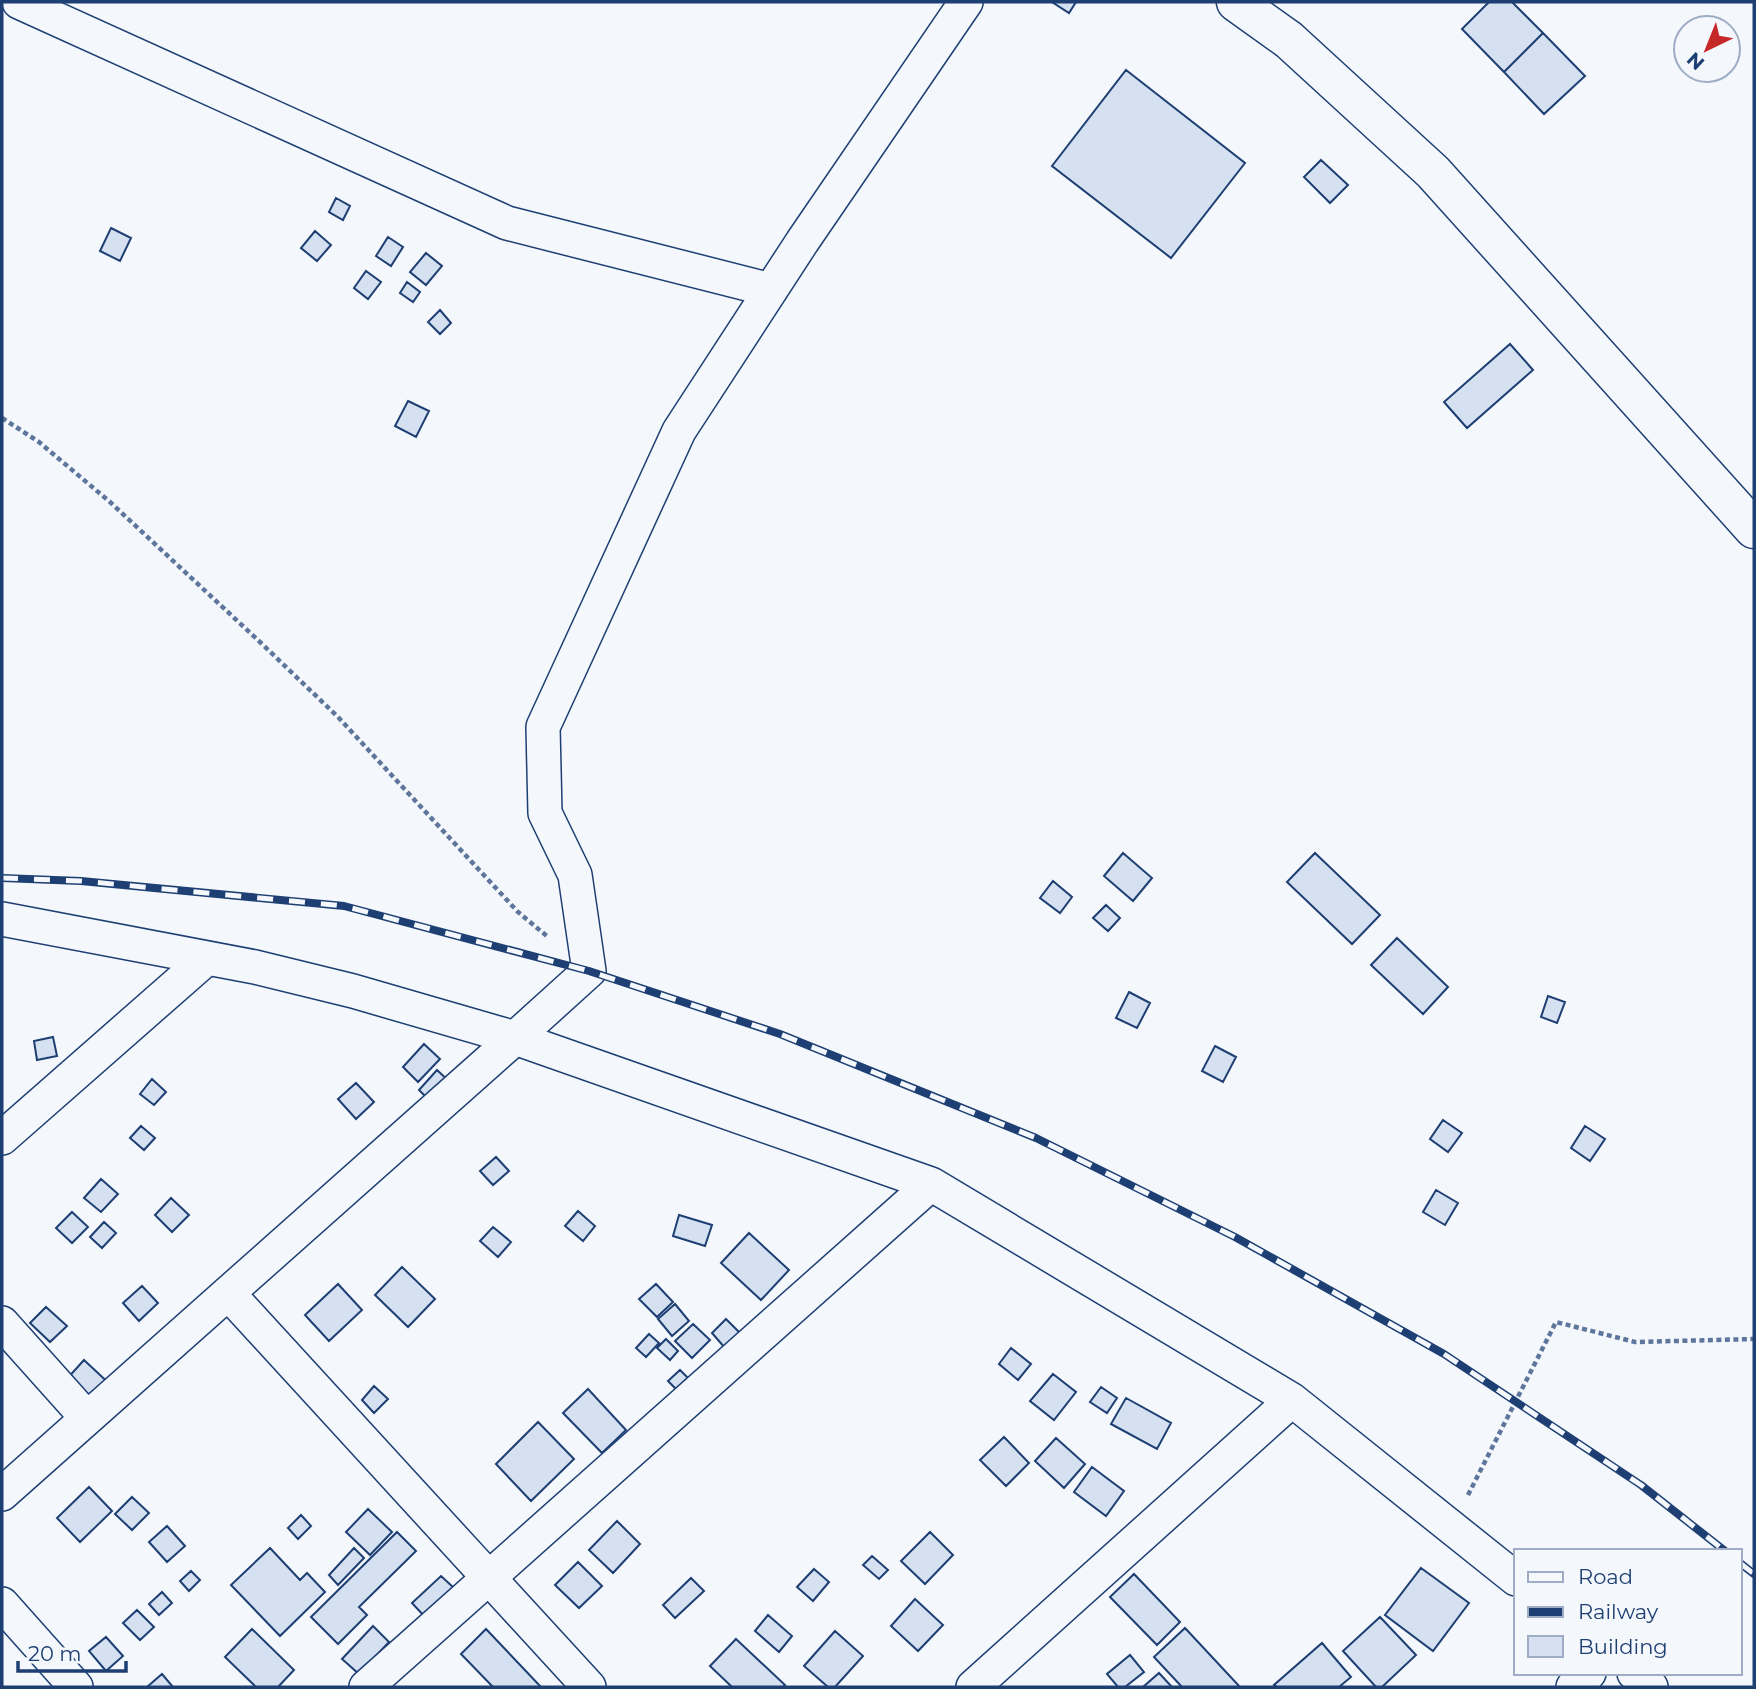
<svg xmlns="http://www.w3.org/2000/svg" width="1756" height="1689" font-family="Montserrat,sans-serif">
<rect width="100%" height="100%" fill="#f4f7fb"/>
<path fill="#d5e0f0" stroke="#1d3f73" stroke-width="2" d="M1052 2H1076L1069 13Z
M1489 2H1512L1543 33 1504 72 1462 29Z
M1543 33 1585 76 1544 114 1504 72Z
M1126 70 1245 163 1171 258 1052 166Z
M1321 160 1348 185 1330 203 1304 177Z
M336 198 350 206 343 220 329 212Z
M111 228 131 238 120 261 100 251Z
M315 231 331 245 317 261 301 248Z
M388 237 403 247 391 266 376 256Z
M426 253 442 266 426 285 410 272Z
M366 271 381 282 368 299 354 288Z
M407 282 420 292 413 302 400 293Z
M440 310 451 323 440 334 428 322Z
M1510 344 1533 370 1467 428 1444 402Z
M408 401 429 411 416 437 395 426Z
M1123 853 1152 878 1133 901 1104 876Z
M1315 853 1380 915 1352 944 1287 882Z
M1053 881 1072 897 1060 913 1040 898Z
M1106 905 1120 918 1108 931 1093 918Z
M1397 938 1448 987 1423 1014 1371 965Z
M1129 992 1150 1003 1137 1028 1116 1018Z
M1548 996 1565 1002 1557 1023 1541 1017Z
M53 1037 57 1056 37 1060 34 1041Z
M424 1044 440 1059 418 1082 403 1067Z
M1215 1046 1236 1057 1223 1082 1202 1071Z
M437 1070 451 1083 432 1103 419 1090Z
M152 1079 166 1092 154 1105 140 1094Z
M356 1083 374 1102 356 1119 338 1099Z
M1443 1120 1462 1133 1448 1152 1430 1139Z
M141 1126 155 1138 144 1150 130 1138Z
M1585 1126 1605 1139 1590 1161 1571 1148Z
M496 1157 509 1171 493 1185 480 1171Z
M101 1179 118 1194 101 1212 84 1198Z
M1436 1190 1458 1203 1445 1225 1423 1212Z
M171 1198 189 1215 172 1232 155 1215Z
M578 1211 595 1226 583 1241 565 1226Z
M72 1212 88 1227 72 1243 56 1228Z
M679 1215 712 1225 705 1246 673 1236Z
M104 1222 116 1233 102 1248 90 1237Z
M493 1227 511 1242 498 1257 480 1241Z
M749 1233 789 1270 761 1300 721 1263Z
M402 1267 435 1299 408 1327 375 1295Z
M338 1284 362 1310 329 1341 305 1315Z
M656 1284 673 1302 657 1317 639 1299Z
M142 1286 158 1303 139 1321 123 1303Z
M675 1304 689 1321 672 1336 658 1319Z
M46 1307 67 1326 50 1342 30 1323Z
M726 1319 741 1334 725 1348 712 1333Z
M693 1324 710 1340 692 1358 675 1341Z
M649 1334 659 1343 646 1357 636 1348Z
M666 1339 678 1351 670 1360 657 1348Z
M1011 1348 1031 1364 1018 1380 999 1364Z
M84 1360 114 1388 94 1409 65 1381Z
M680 1370 688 1378 676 1389 668 1381Z
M1053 1374 1076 1392 1054 1420 1030 1401Z
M374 1386 388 1399 374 1413 362 1400Z
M1101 1387 1117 1398 1107 1413 1090 1402Z
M588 1389 626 1430 602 1453 563 1413Z
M1126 1398 1171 1423 1157 1449 1111 1424Z
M538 1422 574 1459 531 1501 496 1464Z
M1004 1437 1029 1463 1006 1486 980 1460Z
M1056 1438 1085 1464 1064 1488 1035 1461Z
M1092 1467 1124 1491 1106 1516 1074 1492Z
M89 1487 112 1511 80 1542 57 1518Z
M132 1497 149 1513 132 1530 115 1514Z
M368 1509 392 1532 370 1555 346 1532Z
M301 1515 311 1526 298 1539 288 1528Z
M617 1521 640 1544 613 1573 589 1550Z
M167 1526 185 1546 167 1562 149 1542Z
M397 1532 416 1551 359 1607 367 1615 338 1644 311 1617Z
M930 1532 953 1555 925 1584 901 1561Z
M270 1548 300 1580 307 1573 325 1592 280 1636 231 1585Z
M354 1548 364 1558 338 1585 329 1575Z
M872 1556 888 1570 879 1579 863 1565Z
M578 1562 602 1586 579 1608 555 1585Z
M1421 1568 1469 1603 1433 1651 1385 1615Z
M814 1569 829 1582 813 1601 797 1587Z
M191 1571 200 1580 189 1591 180 1581Z
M1134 1574 1180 1622 1157 1645 1110 1597Z
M441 1576 454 1588 425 1617 412 1603Z
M691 1578 704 1591 675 1618 663 1605Z
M162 1592 172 1603 159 1615 149 1604Z
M915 1599 943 1625 918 1651 891 1626Z
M137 1610 154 1627 140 1640 123 1623Z
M768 1615 792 1636 779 1652 755 1631Z
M1380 1617 1416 1655 1382 1687H1376L1343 1651Z
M373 1626 389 1642 359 1674 342 1659Z
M1185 1628 1240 1687H1182L1154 1657Z
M252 1629 294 1670 278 1687H256L225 1657Z
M486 1629 541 1687H493L461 1654Z
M835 1631 863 1656 835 1687H828L804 1666Z
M106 1637 123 1656 106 1671 89 1651Z
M736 1639 785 1685 783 1687H732L710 1666Z
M1322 1643 1351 1677 1339 1687H1277L1274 1685Z
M1130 1655 1144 1672 1125 1687H1118L1107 1674Z
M1159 1673 1172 1687H1143Z
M162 1674 173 1687H147Z"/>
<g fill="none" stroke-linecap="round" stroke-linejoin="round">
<g stroke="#1d3f73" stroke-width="36">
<path id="minor" d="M19 2 507 223 771 290
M966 2 802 242 679 431 543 727 545 813 575 875 589 971 515 1038 931 1184 1292 1400 1516 1579
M2 919 255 967 353 991 515 1038
M2 1138 207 958
M228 1293 589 1687
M2 1323 87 1418
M2 1494 515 1038
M2 1604 76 1687
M1634 1673 1651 1687
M366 1687 931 1184
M973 1687 1292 1400
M1573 1687 1589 1673"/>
</g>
<g stroke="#1d3f73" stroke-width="41">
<path id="secondary" d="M1236 2 1289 40 1433 172 1754 529"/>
</g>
<path stroke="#5e769c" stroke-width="4.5" stroke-dasharray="5 3.5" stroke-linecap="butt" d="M2 418 39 442 110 502 260 642 338 717 518 912 548 937
M1468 1495 1556 1322 1635 1342 1754 1339"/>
<use href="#minor" stroke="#f4f7fb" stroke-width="33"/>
<use href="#secondary" stroke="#f4f7fb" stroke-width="38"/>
<g stroke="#1d3f73" stroke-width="8">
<path id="rail" d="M2 878 81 881 344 906 589 971 780 1034 1036 1138 1235 1237 1444 1354 1641 1485 1725 1551
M1740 1563 1754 1574"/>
</g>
<use href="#rail" stroke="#f4f7fb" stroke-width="5" stroke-dasharray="16" stroke-linecap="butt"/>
</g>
<rect width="1756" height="1689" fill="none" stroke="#1d3f73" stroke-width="7"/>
<rect x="1514" y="1549" width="228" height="126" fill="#f4f7fb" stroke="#9eadc5" stroke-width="2"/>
<rect x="1528" y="1572" width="35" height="10" fill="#f4f7fb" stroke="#9eadc5" stroke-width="2"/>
<text x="1578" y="1584" font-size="21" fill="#1d3f73">Road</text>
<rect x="1528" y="1607" width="35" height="10" fill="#1d3f73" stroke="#9eadc5" stroke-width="2"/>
<text x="1578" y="1619" font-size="21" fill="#1d3f73">Railway</text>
<rect x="1528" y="1636" width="35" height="21" fill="#d5e0f0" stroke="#9eadc5" stroke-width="2"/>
<text x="1578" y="1654" font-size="21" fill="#1d3f73">Building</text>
<g transform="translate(1707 49) rotate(223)"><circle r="33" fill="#f4f7fb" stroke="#9eadc5" stroke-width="2"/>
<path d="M0-5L12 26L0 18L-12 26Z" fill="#c62828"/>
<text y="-10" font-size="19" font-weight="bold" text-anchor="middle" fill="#1d3f73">N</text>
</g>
<path d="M18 1661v10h108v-10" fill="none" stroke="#1d3f73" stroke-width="3.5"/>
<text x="28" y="1661" font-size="21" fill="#1d3f73" stroke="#f4f7fb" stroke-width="5" paint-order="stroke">20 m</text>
</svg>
